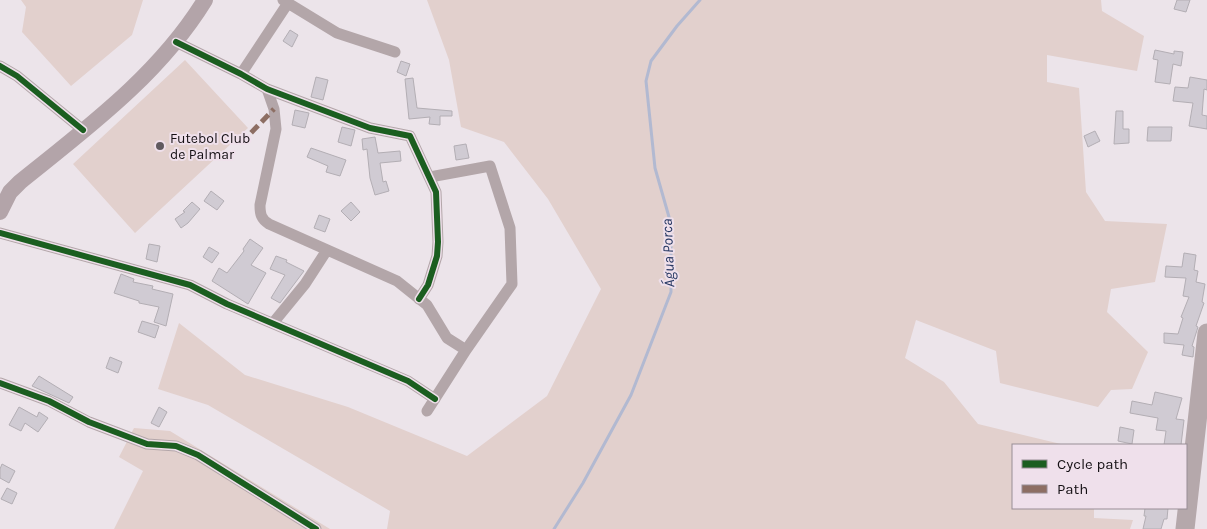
<svg xmlns="http://www.w3.org/2000/svg" width="1207" height="529" font-family="Karla,sans-serif">
<rect width="100%" height="100%" fill="#ece4ea"/>
<path fill="#e2d0cd" d="M21 0H143L132 35 71 86 22 32 26 7Z
M427 0H1101L1102 11 1144 36 1137 71 1047 55V82L1079 88 1086 192 1105 221 1167 224 1155 282 1111 289 1107 312 1148 352 1132 389 1111 390 1098 407 1000 383 996 351 916 320 905 358 944 382 978 424 1065 445H1013V508H1094V518L1133 520 1130 529H387L390 511 208 405 158 389 179 323 245 375 348 407 467 456 547 396 601 289 548 199 504 142 461 127 449 60Z
M185 60 248 128 135 233 73 164Z
M134 428 170 431 330 529H114L143 471 119 457Z"/>
<g fill="none" stroke-linecap="round" stroke-linejoin="round">
<path stroke="#b2b9d1" stroke-width="3" d="M554 529 583 483 631 395 671 292V224L655 168 646 81 651 61 677 26 700 0"/>
</g>
<path fill="#d0cbd3" stroke="#b3aeb4" d="M1177 0H1190L1186 12 1174 9Z
M290 30 298 35 292 47 283 41Z
M1155 50 1174 54V51L1183 52 1181 66 1173 64 1170 84 1155 82 1158 60 1153 59Z
M401 61 410 64 406 76 397 72Z
M316 77 328 80 323 100 311 97Z
M1190 77 1207 80V90L1204 89 1202 115 1207 116V129L1189 126 1193 103 1173 101 1175 87 1188 88Z
M413 78 417 108 452 111V116H440V125L429 124 430 117 409 119 405 79Z
M295 110 309 113 305 128 292 125Z
M1116 111H1123V129H1129V143L1114 144Z
M342 127 355 130 351 146 338 142Z
M1148 127H1172L1171 141H1147Z
M1095 131 1100 141 1088 147 1084 136Z
M375 137 378 153 400 151 401 161 380 163 383 182 386 181 389 191 375 195 370 178 367 149 363 150 362 139Z
M466 144 469 158 456 160 454 146Z
M311 148 346 160 340 176 326 172 328 166 307 157Z
M211 191 224 201 217 210 204 201Z
M192 202 200 209 188 223 181 228 175 219 185 212 183 211Z
M351 202 360 212 351 221 341 211Z
M319 215 330 219 325 232 314 228Z
M250 239 263 248 251 265 266 273 248 304 212 281 219 268 227 273 244 251 243 249Z
M149 244 160 246 157 262 146 259Z
M209 247 219 253 212 263 203 257Z
M1184 253 1196 255 1194 270 1198 271 1196 282 1205 284 1202 302 1204 303 1196 326 1198 327 1192 346 1194 347 1193 357 1182 355 1184 345 1164 343V333L1178 334 1183 318 1181 317 1189 297 1183 296 1186 278 1165 277 1166 266 1182 267Z
M276 256 287 260 286 262 304 271 280 303 271 298 285 275 270 269Z
M121 274 134 279 133 282 153 286 152 289 173 294 166 326 154 322 159 307 139 303V301L114 293Z
M142 321 159 326 155 338 138 332Z
M110 357 122 362 118 373 106 368Z
M39 376 73 397 69 403 32 386Z
M1155 392 1182 398 1176 419 1184 420 1181 445H1164L1166 431 1156 430 1158 418 1130 413 1132 401 1152 405Z
M19 407 37 417 39 412 48 418 38 432 25 423 21 431 9 425Z
M159 407 167 412 159 427 151 423Z
M1120 427 1134 430 1132 444 1118 441Z
M2 464 15 471 9 483 0 478V469Z
M7 488 17 493 12 504 1 499Z
M1145 508H1168L1167 519H1164L1161 529H1143L1146 516H1144Z"/>
<g fill="none" stroke-linecap="round" stroke-linejoin="round">
<path stroke="#b3a6a9" stroke-width="11" d="M283 0 337 33 395 52
M176 42 241 74 267 89 370 128 410 136 436 192 438 242 437 256 428 285 419 299
M0 66 17 76 83 130
M241 74 288 3
M267 89 274 109 276 129 260 205C260 214 261 219 269 224L397 281 427 305 447 338 466 350
M0 233 190 285 227 304 408 381 435 399
M273 323 305 284 327 250
M0 383 49 401 89 422 147 444 176 446 198 455 316 529
M427 411 466 350 512 284 510 228 490 166 430 177"/>
<path stroke="#b3a4a9" stroke-width="16" d="M0 212 10 192 20 182C87 128 159 75 205 0"/>
<path stroke="#b5a8ab" stroke-width="19" d="M1185 529 1207 333"/>
<path stroke="#8d6e63" stroke-width="5" stroke-dasharray="10 5" stroke-linecap="butt" d="M239 141 246 138 274 109"/>
<g stroke="#efe0eb" stroke-width="9">
<path id="cycleway" d="M176 42 241 74 267 89 370 128 410 136 436 192 438 242 437 256 428 285 419 299
M0 66 17 76 83 130
M0 233 190 285 227 304 408 381 435 399
M0 383 49 401 89 422 147 444 176 446 198 455 316 529"/>
</g>
<use href="#cycleway" stroke="#1b5e20" stroke-width="6"/>
</g>
<circle fill="#605a5f" stroke="#efe0eb" stroke-width="2" cx="160" cy="146" r="5"/>
<g text-anchor="middle" dominant-baseline="central" stroke-width="4" stroke-linejoin="round" paint-order="stroke">
<g font-size="14" fill="#151014" stroke="#efe0eb" text-anchor="start">
<text x="170" y="138">Futebol Club<tspan x="170" dy="16">de Palmar</tspan></text>
</g>
<g font-size="15" font-style="italic" fill="#273863" stroke="#efe0eb">
<text transform="translate(668 253) rotate(-92)">Água Porca</text>
</g>
</g>
<rect x="1012" y="444" width="175" height="65" fill="#efe0eb" stroke="#988d95"/>
<rect x="1022" y="460" width="25" height="8" fill="#1b5e20" stroke="#988d95"/>
<text x="1057" y="469" font-size="15" fill="#151014">Cycle path</text>
<rect x="1022" y="485" width="25" height="8" fill="#8d6e63" stroke="#988d95"/>
<text x="1057" y="494" font-size="15" fill="#151014">Path</text>
</svg>
